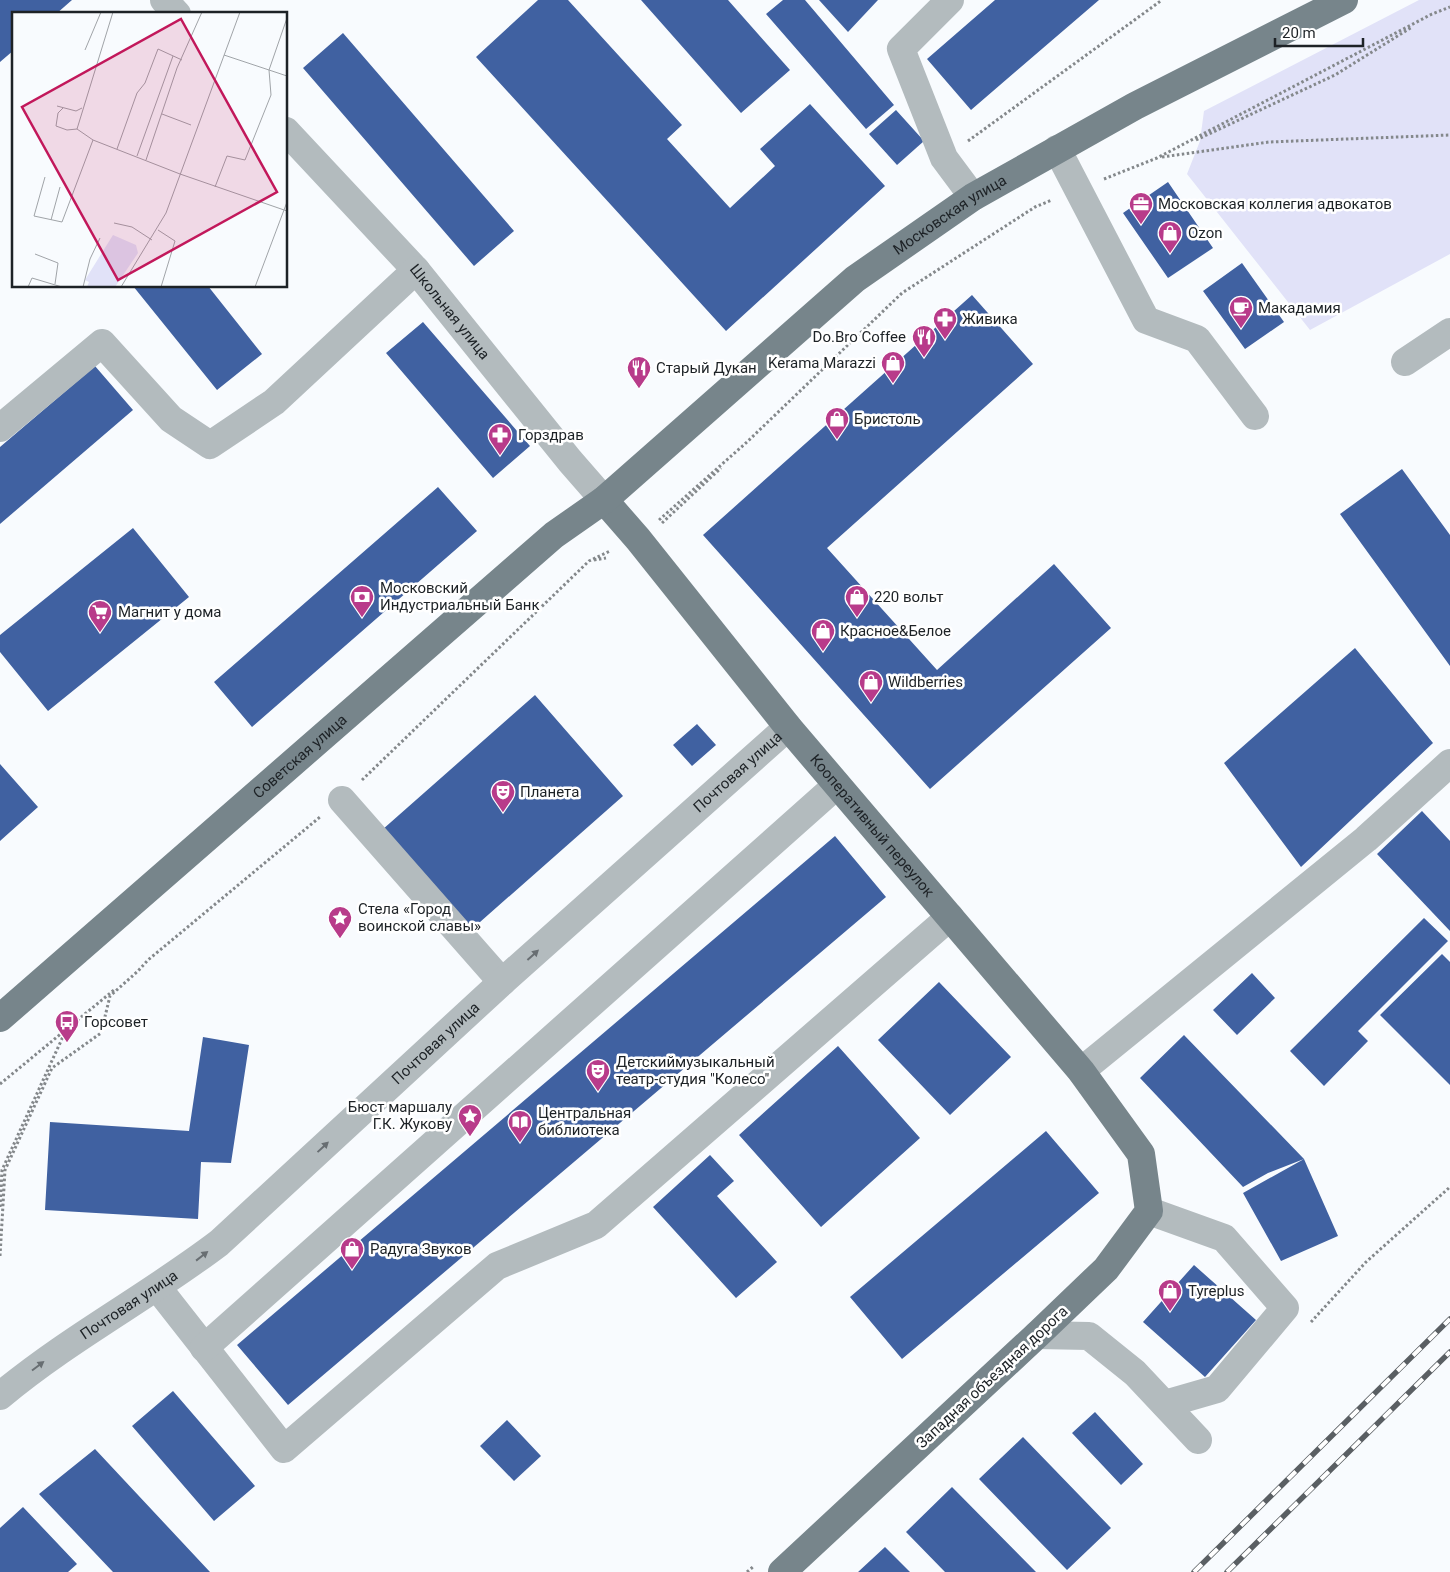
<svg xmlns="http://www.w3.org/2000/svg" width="1450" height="1572" font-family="Roboto,sans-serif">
<rect width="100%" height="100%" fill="#f8fbfe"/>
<path fill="#e1e2f8" d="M1419 0H1450V254L1310 330 1187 174 1200 141 1204 111Z"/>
<path fill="#4061a1" d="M0 0H72L56 14H14V50L0 62Z
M538 0H568L682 125 667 139 730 208 775 166 760 149 810 104 885 186 726 331 476 57Z
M641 0H728L790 70 741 113Z
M783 0H805L894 105 866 129 766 14Z
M819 0H878L848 32Z
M995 0H1099L971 110 927 59Z
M343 33 514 231 474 266 303 68Z
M896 110 924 141 897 165 869 134Z
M1168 182 1213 248 1168 278 1123 213Z
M1242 263 1284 322 1245 349 1203 291Z
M133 286H208L262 354 217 390Z
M972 295 1033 364 827 548 937 670 1054 564 1111 628 930 789 703 535Z
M423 322 530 446 493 478 386 353Z
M95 366 133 410 0 524V447Z
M1402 469 1450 535V666L1340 514Z
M438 487 477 531 252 727 214 682Z
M133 528 189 597 48 711 0 652V635Z
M1355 648 1433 743 1301 867 1224 763Z
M535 695 623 796 471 930 382 830Z
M697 724 716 745 692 766 673 745Z
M0 764 38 807 0 841Z
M1422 811 1450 841V931L1377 854Z
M835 836 886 897 288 1405 237 1345Z
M1424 918 1448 941 1358 1031 1368 1041 1324 1086 1290 1051Z
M1442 954 1450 962V1085L1380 1015Z
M1252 973 1275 998 1237 1035 1213 1010Z
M939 982 1011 1057 950 1115 878 1040Z
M1184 1035 1304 1159 1268 1173 1243 1187 1140 1078Z
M203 1037 249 1045 231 1163 201 1162 198 1219 45 1210 50 1122 189 1131Z
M838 1046 920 1138 821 1227 739 1135Z
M1046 1131 1099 1193 902 1359 850 1297Z
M710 1155 734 1181 717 1196 777 1262 736 1298 653 1207Z
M1304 1159 1338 1236 1281 1261 1243 1193Z
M1194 1265 1256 1320 1205 1377 1143 1322Z
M173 1391 255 1486 214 1521 132 1426Z
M1095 1412 1143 1464 1121 1485 1072 1433Z
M507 1420 541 1456 514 1481 480 1446Z
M1023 1437 1111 1528 1067 1570 979 1479Z
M95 1449 210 1572H113L39 1494Z
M952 1487 1036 1572H945L906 1532Z
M23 1507 77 1564 68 1572H0V1528Z
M885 1547 910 1572H858Z"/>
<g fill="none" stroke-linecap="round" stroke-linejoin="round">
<path stroke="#84888b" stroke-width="3" stroke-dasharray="2.5 2.5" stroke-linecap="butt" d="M1196 140 1335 75 1412 27
M968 141 1162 0
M1162 157 1269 142 1450 135
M1104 179 1157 158 1432 14 1450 7
M659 520 747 442 902 293 1035 207 1052 200
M662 523 721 468
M594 560 606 558
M362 780 589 561 610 551
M0 1084 114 990
M0 1207 2 1170 66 1030
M0 1256 5 1170 52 1068 101 1033 110 996 138 971 148 960 320 817
M1311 1322 1366 1262 1450 1187
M747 1572 754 1566"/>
<g stroke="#b3bbbe" stroke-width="28">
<path d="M164 0 177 14"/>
<path d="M950 0 901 49 944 158 973 197"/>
<path id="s1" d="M286 131 416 270 570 461 604 500"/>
<path d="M1057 149 1146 320 1197 339 1255 416"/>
<path d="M1405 362 1450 332"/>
<path d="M0 428 102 343 171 419 210 445 274 402 416 270"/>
<path d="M342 800 502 982"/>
<path d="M1081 1071 1366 839 1450 763"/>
<path d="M1149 1211 1224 1238 1285 1308 1217 1389 1165 1404"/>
<path d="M157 1287 284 1449 497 1266 596 1225 950 917"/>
<path d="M1037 1335 1089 1336 1135 1373 1198 1440"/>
<path d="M204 1348 837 785"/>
<path id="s2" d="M0 1396C68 1339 148 1297 219 1243L502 982 788 727"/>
</g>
<g stroke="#77858b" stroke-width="28">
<path id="s3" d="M604 500 638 539 788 727 1081 1071 1141 1154 1149 1211 1106 1269 1037 1335 782 1572"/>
<path id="s4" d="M0 1018 554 535 604 500 855 279 973 197 1135 106 1344 0"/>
</g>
<g stroke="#5a5f63" stroke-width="5.5">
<path id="rail" d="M1194 1572 1450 1319
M1227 1572 1450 1352"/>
</g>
<use href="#rail" stroke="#fff" stroke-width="4" stroke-dasharray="11" stroke-linecap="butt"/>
</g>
<defs><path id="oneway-solid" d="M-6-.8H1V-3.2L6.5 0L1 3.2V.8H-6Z" transform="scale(1.25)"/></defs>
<g fill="#686e72">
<use href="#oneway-solid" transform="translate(533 955) rotate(-42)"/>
<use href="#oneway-solid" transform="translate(323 1147) rotate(-43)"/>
<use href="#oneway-solid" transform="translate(202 1256) rotate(-38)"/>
<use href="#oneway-solid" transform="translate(38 1366) rotate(-37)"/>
</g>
<defs>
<g id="office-pin" transform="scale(1.25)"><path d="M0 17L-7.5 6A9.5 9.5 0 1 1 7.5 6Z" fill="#b83b8a" stroke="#fff"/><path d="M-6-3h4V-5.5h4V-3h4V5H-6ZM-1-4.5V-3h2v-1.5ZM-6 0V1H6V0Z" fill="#fff"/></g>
<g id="shop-pin" transform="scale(1.25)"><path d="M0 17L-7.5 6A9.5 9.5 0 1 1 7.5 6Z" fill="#b83b8a" stroke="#fff"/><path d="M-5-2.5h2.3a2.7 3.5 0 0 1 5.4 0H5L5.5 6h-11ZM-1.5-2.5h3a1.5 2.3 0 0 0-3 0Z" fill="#fff"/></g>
<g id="cafe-pin" transform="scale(1.25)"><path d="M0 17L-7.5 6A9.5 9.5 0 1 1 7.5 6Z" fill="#b83b8a" stroke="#fff"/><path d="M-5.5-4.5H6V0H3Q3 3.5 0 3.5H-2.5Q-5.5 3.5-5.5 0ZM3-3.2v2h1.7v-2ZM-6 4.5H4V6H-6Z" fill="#fff"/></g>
<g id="pharmacy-pin" transform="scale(1.25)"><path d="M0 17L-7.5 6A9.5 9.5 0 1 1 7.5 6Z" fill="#b83b8a" stroke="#fff"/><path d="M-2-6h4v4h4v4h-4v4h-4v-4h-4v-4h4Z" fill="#fff"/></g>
<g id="restaurant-pin" transform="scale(1.25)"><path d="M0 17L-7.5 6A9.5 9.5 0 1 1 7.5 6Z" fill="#b83b8a" stroke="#fff"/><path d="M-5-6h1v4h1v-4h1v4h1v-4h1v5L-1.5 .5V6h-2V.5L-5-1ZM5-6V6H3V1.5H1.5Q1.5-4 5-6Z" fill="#fff"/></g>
<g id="bank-pin" transform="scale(1.25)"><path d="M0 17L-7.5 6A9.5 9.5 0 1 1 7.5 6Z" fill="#b83b8a" stroke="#fff"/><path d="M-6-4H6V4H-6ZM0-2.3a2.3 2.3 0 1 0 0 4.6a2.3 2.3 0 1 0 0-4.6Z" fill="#fff"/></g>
<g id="supermarket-pin" transform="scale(1.25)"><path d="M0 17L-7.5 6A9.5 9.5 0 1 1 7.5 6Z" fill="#b83b8a" stroke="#fff"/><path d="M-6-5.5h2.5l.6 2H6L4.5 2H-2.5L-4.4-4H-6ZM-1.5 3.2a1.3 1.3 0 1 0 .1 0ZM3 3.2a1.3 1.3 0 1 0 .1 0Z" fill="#fff"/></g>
<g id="theatre-pin" transform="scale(1.25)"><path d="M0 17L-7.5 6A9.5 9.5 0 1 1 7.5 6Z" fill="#b83b8a" stroke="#fff"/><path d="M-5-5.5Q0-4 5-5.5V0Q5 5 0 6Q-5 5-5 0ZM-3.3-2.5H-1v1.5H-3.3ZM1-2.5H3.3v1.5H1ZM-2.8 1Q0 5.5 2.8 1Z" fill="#fff"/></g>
<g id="sight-pin" transform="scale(1.25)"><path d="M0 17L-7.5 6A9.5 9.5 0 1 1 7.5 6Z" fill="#b83b8a" stroke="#fff"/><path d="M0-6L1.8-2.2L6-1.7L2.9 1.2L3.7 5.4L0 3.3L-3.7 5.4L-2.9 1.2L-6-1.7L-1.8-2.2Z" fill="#fff"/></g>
<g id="bus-pin" transform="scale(1.25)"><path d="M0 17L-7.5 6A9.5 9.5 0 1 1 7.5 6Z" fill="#b83b8a" stroke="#fff"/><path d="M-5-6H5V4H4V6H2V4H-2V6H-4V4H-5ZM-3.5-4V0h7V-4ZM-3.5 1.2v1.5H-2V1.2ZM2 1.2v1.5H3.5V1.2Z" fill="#fff"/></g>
<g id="library-pin" transform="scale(1.25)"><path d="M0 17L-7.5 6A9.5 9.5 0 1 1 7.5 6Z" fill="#b83b8a" stroke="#fff"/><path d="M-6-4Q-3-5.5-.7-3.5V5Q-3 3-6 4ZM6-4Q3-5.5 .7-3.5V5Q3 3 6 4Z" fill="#fff"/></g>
</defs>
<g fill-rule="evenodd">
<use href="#office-pin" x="1141" y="204"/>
<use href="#shop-pin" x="1170" y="233"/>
<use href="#cafe-pin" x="1241" y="308"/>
<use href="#pharmacy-pin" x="945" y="319"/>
<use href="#restaurant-pin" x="924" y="337"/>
<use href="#shop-pin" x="893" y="363"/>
<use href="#restaurant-pin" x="639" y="368"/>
<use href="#shop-pin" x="837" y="419"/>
<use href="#pharmacy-pin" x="500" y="435"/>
<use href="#bank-pin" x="362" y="597"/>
<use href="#shop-pin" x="857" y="597"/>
<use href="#supermarket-pin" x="100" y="612"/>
<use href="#shop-pin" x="823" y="631"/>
<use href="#shop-pin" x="871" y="682"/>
<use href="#theatre-pin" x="503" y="792"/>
<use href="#sight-pin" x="340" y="918"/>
<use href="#bus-pin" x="67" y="1022"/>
<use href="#theatre-pin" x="598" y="1071"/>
<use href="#sight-pin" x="470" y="1116"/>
<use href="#library-pin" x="520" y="1122"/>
<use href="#shop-pin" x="352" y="1249"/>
<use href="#shop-pin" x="1170" y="1291"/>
</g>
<g text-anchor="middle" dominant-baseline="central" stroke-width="5" stroke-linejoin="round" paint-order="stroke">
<g font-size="15" fill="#1d2226" stroke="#fff" text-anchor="start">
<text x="1158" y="204">Московская коллегия адвокатов</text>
<text x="1188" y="233">Ozon</text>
<text x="1258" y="308">Макадамия</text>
<text x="962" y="319">Живика</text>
<text x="906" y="337" text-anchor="end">Do.Bro Coffee</text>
<text x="876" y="363" text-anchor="end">Kerama Marazzi</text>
<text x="656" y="368">Старый Дукан</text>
<text x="854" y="419">Бристоль</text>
<text x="518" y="435">Горздрав</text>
<text x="380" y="588">Московский<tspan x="380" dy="17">Индустриальный Банк</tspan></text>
<text x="874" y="597">220 вольт</text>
<text x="118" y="612">Магнит у дома</text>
<text x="840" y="631">Красное&amp;Белое</text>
<text x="888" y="682">Wildberries</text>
<text x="520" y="792">Планета</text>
<text x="358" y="909">Стела «Город<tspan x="358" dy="17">воинской славы»</tspan></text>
<text x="84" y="1022">Горсовет</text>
<text x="616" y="1062">Детскиймузыкальный<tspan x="616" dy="17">театр-студия "Колесо"</tspan></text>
<text x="452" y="1107" text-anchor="end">Бюст маршалу<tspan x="452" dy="17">Г.К. Жукову</tspan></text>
<text x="538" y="1113">Центральная<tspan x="538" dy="17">библиотека</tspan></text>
<text x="370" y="1249">Радуга Звуков</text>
<text x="1188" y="1291">Tyreplus</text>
</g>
<g font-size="15" fill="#1d2226" stroke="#fff">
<text stroke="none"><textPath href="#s4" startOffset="1245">Московская улица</textPath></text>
<text stroke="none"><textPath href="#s1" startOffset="244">Школьная улица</textPath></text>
<text stroke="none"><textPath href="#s4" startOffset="398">Советская улица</textPath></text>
<text stroke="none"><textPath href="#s2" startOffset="968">Почтовая улица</textPath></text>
<text stroke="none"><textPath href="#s3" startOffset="422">Кооперативный переулок</textPath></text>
<text stroke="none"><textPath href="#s2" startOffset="562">Почтовая улица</textPath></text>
<text stroke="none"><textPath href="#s2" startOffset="158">Почтовая улица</textPath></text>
<text transform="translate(992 1377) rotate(-43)">Западная объездная дорога</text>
</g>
</g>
<g transform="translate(12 12)">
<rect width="275" height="275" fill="#f8fbfe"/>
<path d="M101 223 124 233 126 241 103 275H75L77 270 73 268Z" fill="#e1e2f8"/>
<path fill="none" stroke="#a0a4a8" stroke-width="1" d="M101 0 65 117 81 128 168 162M73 38 89 0M212 43 275 64M45 94 64 99 70 96M51 96 46 101 44 114 55 118 65 117M150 102 179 113M105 137 125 81 133 71 146 37 170 48M125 144 161 44M134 148 165 56 190 0M168 162 275 199M33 165 22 204 50 210 81 128M203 175 215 144 233 148 259 83 257 58 275 6M39 208 48 175M102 211 120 215 140 228M146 218 163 229 149 275M23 242 46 251 43 272M16 275 20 266 50 275M71 275 78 247 88 226M109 275 154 201 228 0M243 275 275 190"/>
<path fill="#c2185b" fill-opacity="0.15" stroke="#c2185b" stroke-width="2.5" d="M169 7 265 180 106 268 10 95Z"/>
<rect width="275" height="275" fill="none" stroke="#1d2226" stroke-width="2.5"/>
</g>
<path d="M1275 38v8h88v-8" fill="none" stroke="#1d2226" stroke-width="2.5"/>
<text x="1282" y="38" font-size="15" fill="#1d2226" stroke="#ffffff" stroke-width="4" paint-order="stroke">20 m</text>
</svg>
